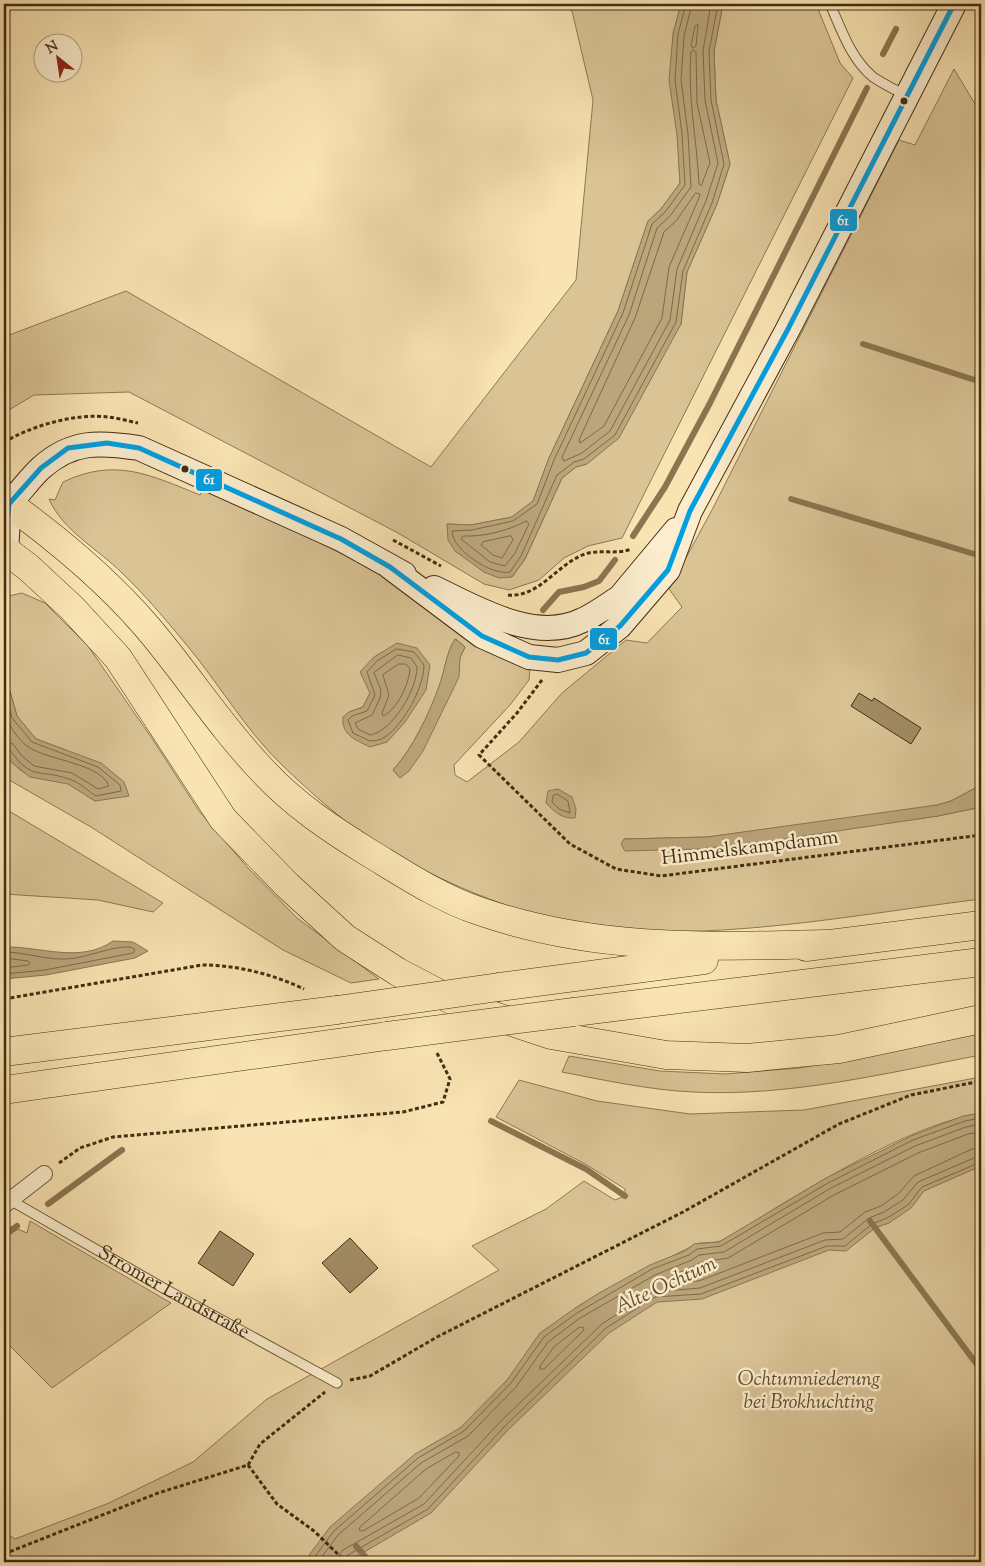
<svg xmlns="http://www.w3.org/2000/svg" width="985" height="1566" font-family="'Sorts Mill Goudy',serif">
<rect width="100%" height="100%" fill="#f9e3b2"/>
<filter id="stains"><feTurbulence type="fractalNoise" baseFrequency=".004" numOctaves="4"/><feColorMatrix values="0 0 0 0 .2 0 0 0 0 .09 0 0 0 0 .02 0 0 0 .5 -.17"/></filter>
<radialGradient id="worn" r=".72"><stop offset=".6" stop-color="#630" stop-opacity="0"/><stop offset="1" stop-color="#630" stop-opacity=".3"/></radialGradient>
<path fill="#dac496" stroke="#8e7853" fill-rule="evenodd" d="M558 4H681L673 34 680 183 661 209 648 221 618 311 549 458 533 501 512 517 471 525 447 524 474 564 484 572 512 577 525 559 562 478 576 467 587 464 681 324 687 272 717 204 730 164 716 100 714 51 723 4H816L840 63 853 78 622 538 588 546 564 558 539 580 509 590 484 584 398 533 129 392 34 395 4 413V337L126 291 431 467 576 280 593 100 572 11Z
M954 69 981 114V785L951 801 937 805 859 818 707 837 624 839 699 849 938 816 981 807V899C867 913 750 936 634 931 548 927 458 892 384 848 351 829 309 791 281 764 244 728 218 682 185 643 165 619 145 595 122 573 98 549 63 531 49 499L55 500 63 482C116 457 150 475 200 495L203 489C261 516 322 541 378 574 400 587 422 600 443 614 475 636 490 656 530 668L529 680 510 705 454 765 455 775 467 782 519 742 562 693 626 640 647 643 682 607 669 589 712 510 899 140 915 145ZM456 639 465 647 400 778 393 770C413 748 429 714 440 686 445 671 446 651 456 639ZM370 693V747L349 712 363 707Z
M22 593 45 603 88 646 153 740 199 811 248 868 297 918 379 979 351 983 283 950 91 827 4 777V749C27 788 36 770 69 784 78 788 87 796 95 801L66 750 36 739 17 716 4 670V597Z
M4 808 163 903 153 912 98 900 4 894Z
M981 1031V1055C887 1073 789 1097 693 1092 649 1090 604 1080 562 1072L569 1056 660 1071 725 1074 799 1068 871 1056Z
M981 1077V1113C914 1125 840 1170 782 1204 762 1216 741 1232 720 1241 712 1244 701 1241 694 1245 654 1266 612 1284 574 1309L981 1127V1562H4V1532L15 1539 109 1503 193 1462 267 1399 499 1270 472 1246 546 1209 584 1181 615 1200 625 1196V1189L587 1165 496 1117 519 1080 597 1101 690 1114 804 1110Z
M30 1221 171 1303 52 1388 4 1340V1239L18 1229 27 1233Z"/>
<path fill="#bba57b" stroke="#8b7550" d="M681 4H723L714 51 716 100 730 164 717 204 687 272 681 324 619 438 587 464 576 467 562 478 525 559 512 577 499 578 484 572 455 551 448 540 447 524 471 525 512 517 533 501 549 458 618 311 648 221 661 209 680 183 677 135 669 80 673 34Z
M455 639 465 647 460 658 459 677 423 751 409 771 400 778 393 770C413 748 429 714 439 686 445 671 446 652 455 639Z
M397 643 417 648 430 665 426 690 405 722 387 742 370 747C356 740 341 735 343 717L349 712 363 707 370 693 360 672 374 657Z
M4 670 17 716 36 739 101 763 124 782 129 796 95 801 68 784 30 777 12 763 4 749Z
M981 785V807L938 816 777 840 699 849 625 851 621 844 624 839 707 837 937 805 951 801Z
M558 789 572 797 576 809 575 818C562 819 555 812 546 803L548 791Z
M113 941 133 942 148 951 135 958 46 975 4 979V947C40 946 80 964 113 941Z
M981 1113V1166L924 1191 911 1208 889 1223 875 1228 846 1251 829 1250 702 1299 657 1302 609 1333 508 1430 431 1513 347 1562H304L330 1527 415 1454 460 1428 507 1380 540 1333 574 1309 599 1293 650 1265 687 1250 694 1244 719 1242 826 1178 911 1136 963 1116Z"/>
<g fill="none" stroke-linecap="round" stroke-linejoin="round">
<path stroke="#7f6946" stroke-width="1" d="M686 4 678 34 675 80 682 134 685 185 665 212 652 224 623 313 554 460 537 504 513 521 472 530 452 531C452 550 492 576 510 572L521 556 557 475 574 462 584 459 615 435 676 322 683 271 712 203 724 164 711 100 709 51 718 4
M692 4 684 36 681 80 688 134 691 187 670 216 657 228 629 315 562 457 564 461 582 453 610 431 670 320 677 269 706 201 718 163 705 100 703 51 711 4
M698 25 696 46 693 48 691 46 695 26Z
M693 50 696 52 697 103 710 163 701 186 699 184C697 140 687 96 691 52Z
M696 193 700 194 699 198 669 267 662 318 604 426 580 443 579 440 635 318 664 232 676 221Z
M526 521 529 524 515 553 505 566 490 562 461 539 463 536C483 537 508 531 526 521Z
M511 536 513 540 502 558 493 555 481 545 483 542Z
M397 649 414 652 424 665C424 687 404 724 385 737 381 740 374 741 370 741L353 733 348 720 352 716 367 711 375 695 367 672 377 661Z
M398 655 411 658 417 667C417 689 393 731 370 735L358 729 355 723 372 715 380 698 381 690 374 673Z
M399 664H406L410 669C409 684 397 710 383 716L382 713 389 695 383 675Z
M4 687 12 718 32 742 98 767 120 785 121 791 96 796C88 791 79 782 69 779 37 768 33 782 9 749L4 748
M4 711C7 723 19 742 30 748 49 760 101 764 109 786L98 789 72 773 34 766 21 755 13 744 4 741
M557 794 568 801 570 813 559 809 552 802 553 796Z
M4 952C24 952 46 960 66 959 89 958 109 946 131 947L135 950 133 953 45 970 4 974
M4 958 28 961 30 963 28 965 4 968
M981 1132 968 1134 918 1153 834 1195 728 1258 702 1262 668 1278 667 1281H699L823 1233 840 1232 865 1212 881 1206 898 1194 914 1176 972 1149 981 1148
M580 1327 584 1328 583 1331 544 1369H540V1366L554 1347Z
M456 1452 459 1453V1456L419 1498 363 1531 359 1530 360 1527 426 1469Z
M311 1562 334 1531 418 1458 464 1431 511 1383 544 1337 577 1313 652 1269 689 1255 697 1249 721 1246 828 1183 913 1140 965 1121 981 1118
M318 1562 338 1535 421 1463 468 1436 516 1387 548 1342 580 1318 655 1275 692 1260 699 1255 724 1252 831 1188 915 1146 966 1127 981 1124
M337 1562 338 1556 343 1550 424 1504 500 1422 603 1323 653 1292 700 1288 825 1240 843 1239 869 1218 884 1212 903 1200 918 1182 981 1155
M344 1562 346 1556 428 1509 505 1426 606 1328 655 1297 701 1294 827 1246H845L872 1224 887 1218 908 1205 922 1187 981 1162"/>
<path stroke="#8b7550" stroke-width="6" d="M883 54 896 29
M863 344 981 382
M791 499 981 556
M633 536 665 487 710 403 867 88
M543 610 559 592 584 587 599 581 615 560
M491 1121 586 1169 625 1196
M48 1204 122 1150
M870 1221 981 1370
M4 1235 17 1226
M356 1546 370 1562"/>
</g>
<path fill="#a28c64" stroke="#432d10" d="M859 693 872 701 874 698 921 728 911 744 851 706Z
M220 1231 254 1254 233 1286 198 1263Z
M350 1238 378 1268 350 1293 322 1263Z"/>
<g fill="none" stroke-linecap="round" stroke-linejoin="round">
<g stroke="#705a38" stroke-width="11">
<g id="lane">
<path d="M830 4C841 29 851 59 873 77 883 84 896 90 907 96"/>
<path id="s1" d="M10 1200 165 1289 337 1383"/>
</g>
</g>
<g stroke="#705a38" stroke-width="18">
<path id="street" d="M4 1205 44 1174"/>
</g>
<g stroke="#432d10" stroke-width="26">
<path id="secondary" d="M4 508C18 496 28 480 41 468 72 440 100 442 139 448L341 539 404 574
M4 554 6 551 9 504
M390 567 482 636 529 657 558 660 586 653 620 626 668 570 690 511 788 329 954 4
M434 588C477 608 535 644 583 620 596 614 609 604 622 596
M611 608 676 530"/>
</g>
<g stroke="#432d10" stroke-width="29">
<path id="highway" d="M9 504C60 541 107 580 148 628 187 674 220 726 262 770 293 804 332 830 371 854 404 874 442 899 479 911 594 951 705 947 825 944
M4 549 29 568 72 608 118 658 223 819 287 885 345 938 398 972 461 1005 551 1035 666 1055 747 1058 839 1049 981 1019
M806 947 981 925
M499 987 704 960
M574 1012 981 962
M4 1052 337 1010
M4 1090 387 1036"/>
</g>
<path stroke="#432d10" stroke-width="3" stroke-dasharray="4 2.5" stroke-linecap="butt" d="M4 442C32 426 74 413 108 417 118 418 128 421 138 423
M393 540 441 566
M508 595C539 598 557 564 585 554 599 549 617 555 631 549
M542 680 517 713 479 755 570 844 616 869 661 876 981 835
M4 999 202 965C237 965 272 974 304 989
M59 1163 80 1148 113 1137 403 1112 443 1102 450 1079 437 1053
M350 1380 370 1376 437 1337 683 1212 839 1124 911 1095 981 1081
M248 1465 277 1504 314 1531 346 1562
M4 1554 158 1493 248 1465 260 1444 325 1392"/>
<use href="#lane" stroke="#fbedcd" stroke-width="9"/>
<use href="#street" stroke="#fbedcd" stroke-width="16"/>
<use href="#secondary" stroke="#fbedcd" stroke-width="24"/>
<use href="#highway" stroke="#f9e3b2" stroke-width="28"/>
<g stroke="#432d10" stroke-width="29" stroke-linecap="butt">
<path id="highway-bridge" d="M337 1010 499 987
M387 1036 574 1012"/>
</g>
<use href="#highway-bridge" stroke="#f9e3b2" stroke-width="28"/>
<g stroke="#fbedcd" stroke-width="9">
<path id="bus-1" d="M4 554 9 504 41 468 68 448 107 443 139 448 341 539 390 567 482 636 529 657 558 660 586 653 620 626 668 570 690 511 788 329 954 4"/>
</g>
<use href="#bus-1" stroke="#009fe3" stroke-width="5"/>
</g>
<g fill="#432d10" stroke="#fbedcd" stroke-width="2">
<circle cx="904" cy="101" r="4.5"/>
<circle cx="185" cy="469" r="4.5"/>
</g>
<g text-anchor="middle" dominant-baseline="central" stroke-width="5" stroke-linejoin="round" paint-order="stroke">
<g font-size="20" fill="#432d10" stroke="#fbedcd">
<text transform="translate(750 849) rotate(-7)">Himmelskampdamm</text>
<text stroke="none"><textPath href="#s1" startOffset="188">Stromer Landstraße</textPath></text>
</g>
<g font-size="20" font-style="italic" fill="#614b2b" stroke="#fbedcd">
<text x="809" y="1380">Ochtumniederung<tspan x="809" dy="23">bei Brokhuchting</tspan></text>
</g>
<g font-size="21" font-style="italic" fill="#614b2b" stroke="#fbedcd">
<text transform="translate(666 1286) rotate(-25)">Alte Ochtum</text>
</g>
</g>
<g stroke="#fbedcd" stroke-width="2">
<rect x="829" y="208" width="29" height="24" rx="5" fill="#009fe3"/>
<rect x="195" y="468" width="28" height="24" rx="5" fill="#009fe3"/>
<rect x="589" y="627" width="29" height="24" rx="5" fill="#009fe3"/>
</g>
<g font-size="14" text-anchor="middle" font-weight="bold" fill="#fff">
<text x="843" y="225">61</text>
<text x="209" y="484">61</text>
<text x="604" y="644">61</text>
</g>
<rect width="985" height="1566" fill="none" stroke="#f9e3b2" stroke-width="20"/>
<rect x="5" y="5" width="975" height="1556" fill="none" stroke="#432d10" stroke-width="2.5"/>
<rect x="10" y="10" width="965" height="1546" fill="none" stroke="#432d10"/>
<g transform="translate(58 58) rotate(330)"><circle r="24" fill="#fbedcd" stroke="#b1a081"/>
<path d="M0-4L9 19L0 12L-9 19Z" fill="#8f2418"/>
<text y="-8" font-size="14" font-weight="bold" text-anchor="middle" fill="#432d10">N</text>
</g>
<rect width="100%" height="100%" filter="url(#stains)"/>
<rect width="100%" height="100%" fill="url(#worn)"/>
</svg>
